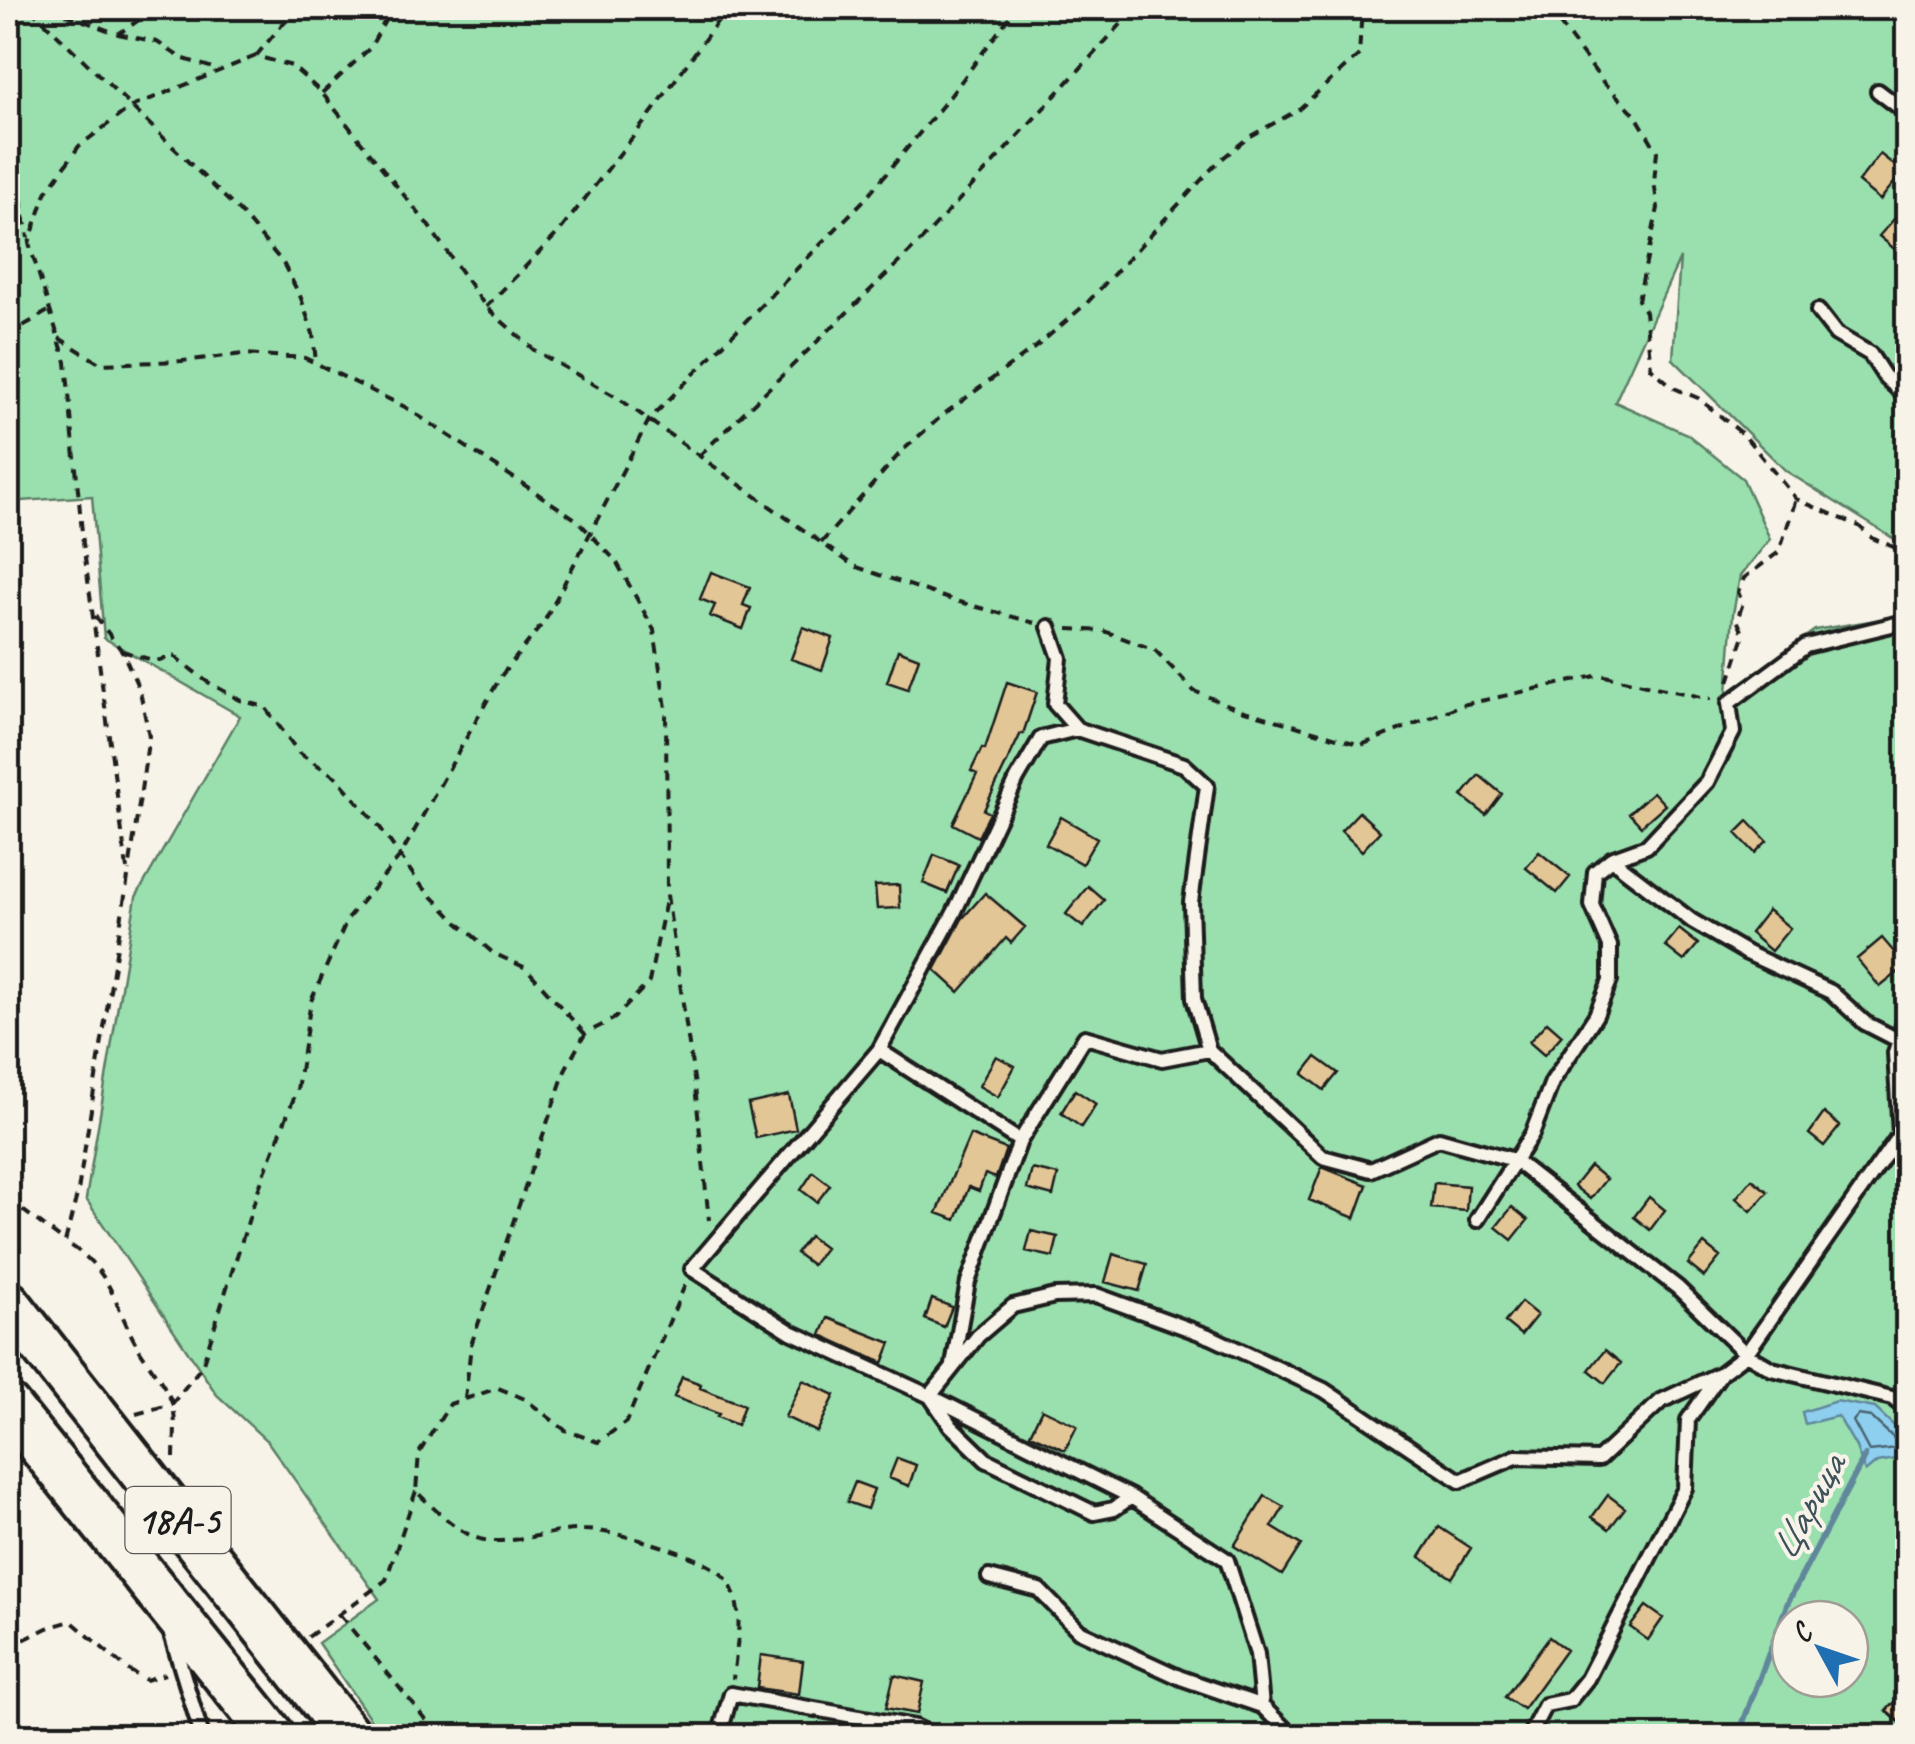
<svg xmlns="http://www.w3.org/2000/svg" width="1915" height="1744" font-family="Caveat,sans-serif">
<rect width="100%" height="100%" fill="#f7f3e8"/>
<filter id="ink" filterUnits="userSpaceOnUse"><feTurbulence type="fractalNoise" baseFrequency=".01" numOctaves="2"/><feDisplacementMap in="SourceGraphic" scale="20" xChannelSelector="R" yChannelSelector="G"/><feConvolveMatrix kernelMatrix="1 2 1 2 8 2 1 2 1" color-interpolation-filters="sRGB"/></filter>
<g filter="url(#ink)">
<path fill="#f1e6cf" d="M180 1682 224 1736H187Z"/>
<path fill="#9ae0ae" stroke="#5b7e65" stroke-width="2.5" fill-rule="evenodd" d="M8 8H1907V547L1786 471 1673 359 1680 258 1615 402 1687 434 1743 479 1770 539 1740 576 1733 614 1727 693 1815 630 1907 615V1736H382L318 1643 379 1599 268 1442 217 1395 86 1199 136 897 240 716 104 638 92 496 8 502ZM1790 1619H1850V1679H1790Z"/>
<path fill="#8ecfef" stroke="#60879b" stroke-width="2.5" d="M1836 1401 1875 1408 1907 1438V1477L1895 1459 1877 1462 1865 1472 1856 1447 1838 1416 1805 1424 1802 1412Z"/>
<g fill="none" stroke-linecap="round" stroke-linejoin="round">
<path stroke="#4a6470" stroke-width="2.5" d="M1858 1415 1871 1417 1897 1441V1448L1869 1451 1853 1421Z"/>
<path stroke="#60879b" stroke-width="6" d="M1906 1399 1908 1398
M1738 1736 1788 1602 1865 1456"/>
</g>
<path fill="#e2c696" stroke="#1c1c1c" stroke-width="2.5" d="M1880 154 1903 172 1880 200 1858 182Z
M1895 218 1908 230V241L1898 252 1879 236Z
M711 572 750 587 743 605 751 608 743 629 710 616 715 605 700 599Z
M803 627 833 638 822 670 791 659Z
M898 650 919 658 908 689 887 682Z
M1007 682 1037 692 1023 734 1021 733 984 810 990 813 978 837 953 824 977 774 971 771 982 748 985 749Z
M1479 775 1502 794 1486 815 1462 796Z
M1653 792 1665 805 1641 826 1629 813Z
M1359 812 1380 831 1362 851 1341 831Z
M1061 817 1097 838 1082 864 1046 844Z
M1748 821 1767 841 1755 853 1736 833Z
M1539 852 1570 877 1557 893 1526 868Z
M934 855 959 865 947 893 923 883Z
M899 885 900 908 877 909 875 886Z
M1088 886 1104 900 1083 927 1066 914Z
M985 893 1025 927 1011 943 1006 938 959 992 935 970 962 919Z
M1768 910 1790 928 1771 951 1750 933Z
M1679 929 1698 944 1684 961 1665 946Z
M1882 938 1906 966 1880 987 1857 959Z
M1547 1022 1562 1035 1544 1055 1529 1042Z
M996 1056 1015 1066 998 1097 979 1086Z
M1316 1057 1338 1073 1324 1090 1303 1074Z
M1075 1090 1096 1104 1081 1127 1061 1113Z
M789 1095 796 1129 756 1138 748 1104Z
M1824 1113 1840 1126 1824 1146 1809 1134Z
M970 1135 1006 1149 996 1178 985 1174 979 1191 969 1187 956 1220 937 1213Z
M1590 1166 1606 1179 1590 1199 1574 1186Z
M1322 1167 1367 1185 1355 1218 1309 1200Z
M1032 1169 1058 1175 1053 1196 1027 1189Z
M813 1172 830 1185 817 1202 801 1190Z
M1752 1179 1768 1192 1751 1211 1736 1198Z
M1434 1183 1468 1186 1466 1211 1431 1208Z
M1649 1197 1665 1210 1650 1230 1634 1217Z
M1512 1207 1528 1220 1512 1240 1496 1227Z
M1031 1231 1058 1237 1053 1257 1026 1251Z
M809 1236 825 1248 812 1265 796 1253Z
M1704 1244 1720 1257 1704 1277 1688 1264Z
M1113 1254 1147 1264 1139 1291 1105 1282Z
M932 1299 952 1307 944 1327 925 1319Z
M1521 1302 1537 1315 1521 1335 1505 1322Z
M828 1318 891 1343 883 1363 821 1335Z
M1605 1350 1621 1363 1605 1383 1589 1370Z
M682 1377 701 1384 700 1388 744 1405 737 1425 717 1417 719 1414 674 1397Z
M803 1380 835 1395 817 1432 785 1417Z
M1042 1409 1077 1426 1065 1450 1030 1434Z
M897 1458 916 1465 909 1486 889 1478Z
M855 1482 874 1489 867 1509 847 1502Z
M1608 1495 1625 1508 1609 1529 1592 1517Z
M1265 1496 1284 1507 1272 1527 1301 1545 1282 1575 1234 1546Z
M1439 1527 1471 1548 1452 1578 1420 1557Z
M1646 1606 1663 1618 1648 1640 1630 1627Z
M1549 1637 1566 1650 1523 1709 1505 1697Z
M761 1655 803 1661 799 1694 757 1688Z
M894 1675 924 1682 917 1714 886 1708Z
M1908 1686V1729L1886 1711Z"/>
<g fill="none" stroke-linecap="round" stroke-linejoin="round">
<g stroke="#1c1c1c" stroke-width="20">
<path id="service" d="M1878 91 1908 114
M1818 311 1836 334 1870 354 1885 377 1908 398
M1049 627 1060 658 1055 704 1077 729
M1611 859 1692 921 1747 953 1831 992 1865 1023 1898 1040
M1908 1009 1895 1053 1900 1134 1746 1354 1772 1369 1892 1398 1908 1410
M879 1050 1020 1141
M1477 1220 1532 1134 1552 1082 1596 1015 1610 981V946L1592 905 1595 872 1611 859 1647 846 1707 782 1733 732 1729 703 1806 646 1908 621
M953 1365 968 1282 1020 1141 1085 1037 1162 1059 1209 1050
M1131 1497 1114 1509 1094 1513 986 1460 951 1426 930 1396 978 1336 1013 1306 1055 1296 1096 1295 1211 1337 1324 1390 1460 1481 1516 1457 1599 1459 1661 1401 1717 1375
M989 1577 1039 1590 1079 1631 1181 1678 1262 1706 1292 1736
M171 1634 202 1736
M1262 1706 1257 1654 1227 1560 1131 1497 930 1396 791 1332 692 1269 879 1050 954 913 1017 779 1041 738 1077 729 1184 765 1207 786 1191 902 1194 999 1209 1050 1323 1157 1371 1170 1439 1139 1514 1160 1678 1288 1746 1354 1721 1373 1688 1420 1685 1488 1587 1679 1570 1700 1545 1705 1529 1736
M719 1736 731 1694 915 1727 934 1736"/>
</g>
<g stroke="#1c1c1c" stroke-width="50">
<path id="trunk" d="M8 1303 349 1736
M8 1406 273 1736"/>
</g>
<path stroke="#1c1c1c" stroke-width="4" stroke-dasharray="10 8" stroke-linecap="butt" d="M30 8 240 212 283 263 301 298 313 334 316 362
M49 8 118 34 157 8
M1548 8 1603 82 1635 114 1657 151 1654 182 1658 208 1638 300 1645 312 1651 368 1674 388 1698 398 1744 435 1796 499 1859 526 1872 538 1908 553
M118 34 157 42 181 58 216 69
M256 56 296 8
M322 93 370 48 392 8
M8 127 28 238
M486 307 559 232 653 111 727 8
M8 335 50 310
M59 338 101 364 182 361 244 354 305 358 405 407 520 482 577 520 616 561 654 630 666 708 667 895 695 1086 709 1220
M699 456 923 239 1136 8
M821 543 902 451 944 414 1037 346 1086 304 1218 162 1249 137 1298 110 1359 55 1362 8
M95 616 122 651 140 691 149 736 129 871
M1068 629 1104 631 1155 650 1194 691 1241 710 1361 745 1462 705 1600 675 1711 699
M122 651 156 661 174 656 206 681 240 700 265 707 299 753 336 777 379 826 419 883 457 922 493 953 526 968 585 1034
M1729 682 1744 635 1737 620 1743 603 1738 592 1744 578 1779 552 1796 499
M8 1199 64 1241
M685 1285 626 1422 598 1442 565 1430 525 1399 498 1388 450 1404 419 1453 416 1491C432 1507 461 1536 484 1540 517 1545 551 1529 584 1530 614 1530 712 1556 728 1581 746 1610 736 1648 733 1679
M465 1399 471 1345 566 1068 585 1034 615 1018 649 982 666 900
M136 1414 172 1404 202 1366 257 1193 297 1090 311 1001 348 918 399 858 501 676 544 622 649 420 867 197 951 95 1016 8
M174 1458C174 1441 177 1420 172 1403 164 1381 146 1363 135 1342 112 1299 111 1269 65 1242L78 1191 128 877 83 543 66 362 29 243 46 193 79 146 131 107 256 56 292 66 322 93 428 225 486 307 534 350 618 398 854 566 952 600 1035 623
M340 1615 439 1736
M308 1637 386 1580 416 1491
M8 1648 47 1628 71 1621 128 1670 146 1680 165 1674"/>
<use href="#service" stroke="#f7f3e8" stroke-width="12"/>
<use href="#trunk" stroke="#f7f3e8" stroke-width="42"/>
</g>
</g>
<g text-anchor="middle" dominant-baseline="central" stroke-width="8" stroke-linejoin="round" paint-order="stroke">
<rect fill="#f7f3e8" stroke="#5e5c59" stroke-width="2.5" x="125.5" y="1487" width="105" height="66" rx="8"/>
<g font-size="38" font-weight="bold" fill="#1c1c1c">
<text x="178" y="1520">18А-5</text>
</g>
<g font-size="42" font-style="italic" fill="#3e525b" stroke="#f7f3e8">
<text transform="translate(1807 1507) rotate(-61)">Царица</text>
</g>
</g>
<rect width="1915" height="1744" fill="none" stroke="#f7f3e8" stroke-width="40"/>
<rect x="20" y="20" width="1875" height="1704" fill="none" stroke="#1c1c1c" stroke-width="4" filter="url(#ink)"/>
<g transform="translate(1820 1649) rotate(310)"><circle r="48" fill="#f7f3e8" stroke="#9f9d96" stroke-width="2.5"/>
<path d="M0-8L18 38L0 25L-18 38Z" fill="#1f6fb2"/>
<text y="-15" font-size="28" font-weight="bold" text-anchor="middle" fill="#1c1c1c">С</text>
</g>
</svg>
